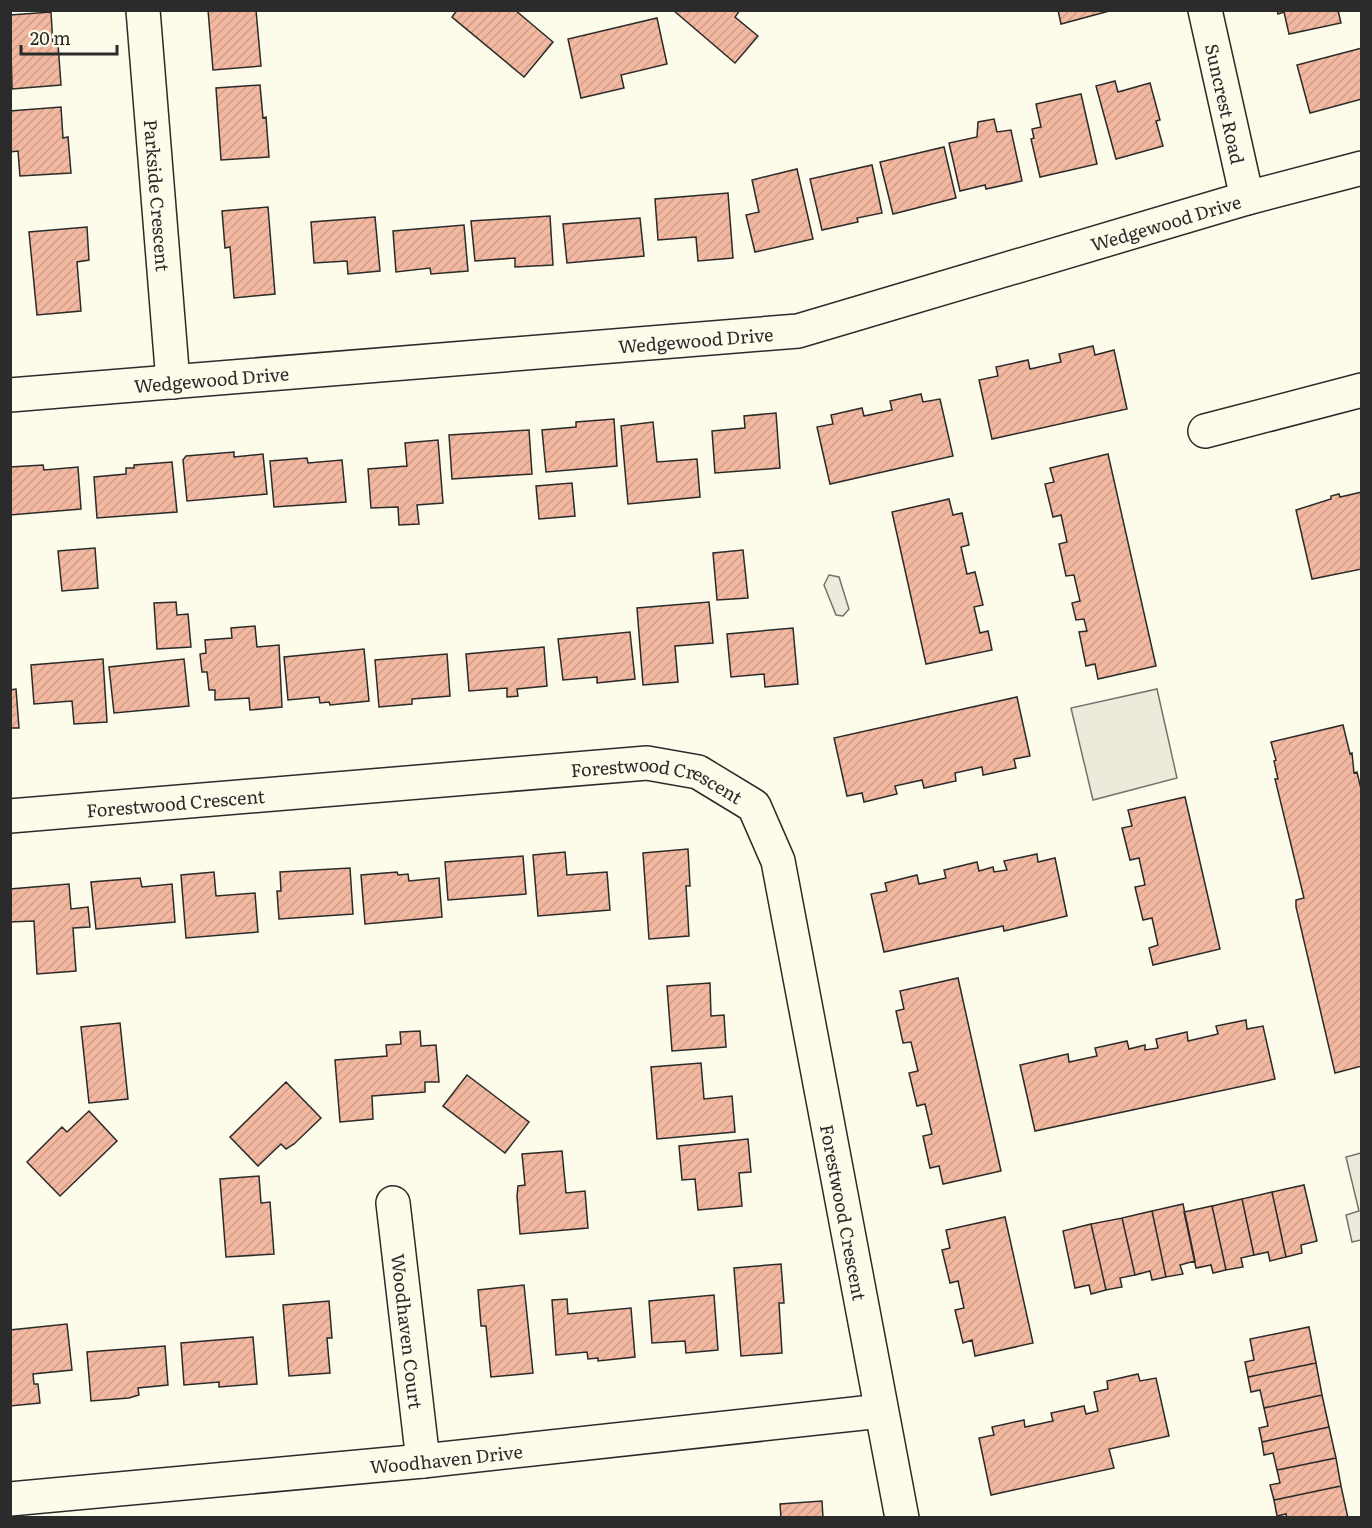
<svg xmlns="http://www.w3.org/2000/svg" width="1372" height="1528" font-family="Literata,serif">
<defs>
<pattern id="building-hatch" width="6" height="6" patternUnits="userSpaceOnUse" patternTransform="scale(1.5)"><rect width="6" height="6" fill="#f2b8a0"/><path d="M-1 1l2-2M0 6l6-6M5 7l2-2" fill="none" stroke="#d09e8a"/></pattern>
</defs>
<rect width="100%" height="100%" fill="#fdfbea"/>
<path fill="#ecebdb" stroke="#74746e" stroke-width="1.5" d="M829 575 839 577 849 609 843 616 836 615 824 585Z
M1361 1153V1240L1352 1242 1346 1215 1359 1211 1346 1157Z"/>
<path fill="#eceadb" stroke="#74746e" stroke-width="1.5" d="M1157 689 1177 778 1093 800 1071 708Z"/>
<path fill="url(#building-hatch)" stroke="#2b2b2b" stroke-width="1.5" d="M208 10H256L261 66 213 70Z
M457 10H515L553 42 524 77 452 17Z
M673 10H740L735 17 758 36 735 63Z
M1058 10H1113L1061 24Z
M1277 10H1338L1341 23 1289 34 1284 12 1278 14Z
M51 12 53 45 58 44 61 85 12 89 10 15Z
M657 18 667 64 621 75 624 88 581 98 568 39Z
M1362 48V99L1310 113 1297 65Z
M1115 81 1118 92 1150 83 1160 120 1156 121 1163 146 1116 159 1096 86Z
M260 85 263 118 266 117 269 157 221 160 216 88Z
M1081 94 1097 164 1040 177 1031 139 1034 138 1032 129 1041 127 1036 104Z
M61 107 63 138 68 137 71 173 20 176 18 151 10 152V111Z
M994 119 997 132 1011 130 1022 181 986 189 985 185 960 191 949 143 977 137 978 122Z
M944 147 956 198 893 214 880 162Z
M872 165 882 213 857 218 858 222 822 230 810 179Z
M797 169 813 239 755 252 746 215 759 212 752 180Z
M728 193 733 258 698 261 696 237 658 240 655 199Z
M268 207 275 294 234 298 230 247 225 248 222 211Z
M550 216 553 265 515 267V258L475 261 471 221Z
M375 217 380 271 348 274 347 261 314 263 311 222Z
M640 218 644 256 567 263 563 224Z
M464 225 468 271 431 274 430 268 396 272 393 231Z
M87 227 89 260 77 262 81 311 37 315 29 232Z
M1093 346 1095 355 1114 350 1127 409 992 439 979 380 998 376 996 367 1028 360 1030 369 1061 362 1059 354Z
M921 394 923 402 940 399 953 456 830 484 817 427 833 424 831 415 862 408 864 416 892 410 890 401Z
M776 413 780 468 715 473 712 431 745 428 744 416Z
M614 419 617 466 546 472 542 430 576 427V422Z
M653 422 657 462 697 459 700 497 628 504 621 426Z
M529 430 532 474 452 479 449 435Z
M438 440 443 503 417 505 419 524 399 525 398 507 371 508 368 469 407 466 405 443Z
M234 452V457L263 454 267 494 187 501 183 460 186 456Z
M1108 454 1156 666 1098 679 1095 664 1086 666 1079 632 1087 631 1084 619 1076 620 1072 603 1080 601 1074 575 1066 576 1059 544 1067 542 1061 515 1053 517 1045 484 1054 482 1050 468Z
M307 458 308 463 342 460 346 502 274 507 270 461Z
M172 462 177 512 97 518 94 477 126 474V468H134V465Z
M43 465 44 470 78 467 81 509 10 515V467Z
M572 483 575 516 539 519 536 486Z
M1362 492V569L1312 579 1296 510 1331 499V496L1339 494 1340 497Z
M949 499 953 515 962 513 969 545 961 547 967 574 975 572 983 605 974 607 980 633 988 631 992 650 926 664 892 512Z
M95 548 98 588 62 591 58 551Z
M743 550 748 598 717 600 713 553Z
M176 602 177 615 188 614 191 647 157 649 154 603Z
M709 602 713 643 675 646 678 682 643 685 637 608Z
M255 626 257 647 279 645 282 707 250 710 249 698 215 700V690H209L207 672H202L200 654 206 653 205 640 232 638 231 628Z
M793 628 798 684 765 687 764 674 731 677 727 634Z
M630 632 635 679 597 683V677L563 680 558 639Z
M544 647 547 686 517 689 518 696 507 697V688L469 691 466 654Z
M364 649 369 701 330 705 329 702 320 703 319 697 288 700 284 657Z
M447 654 450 696 412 699V704L379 707 375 660Z
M103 659 107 722 74 724 72 701 34 704 31 665Z
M184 659 189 706 114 713 109 667Z
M16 689 19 728H10V690Z
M1017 697 1030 756 1014 759 1016 768 983 775 982 767 955 773 956 781 924 788 922 780 895 786 897 794 864 802 862 793 847 796 834 738Z
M1343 725 1350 754 1352 753 1354 773 1357 772 1362 793V1066L1335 1073 1296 907V900L1304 898 1275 779H1278L1274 761 1276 760 1271 742Z
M1185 797 1220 949 1153 965 1149 948 1158 945 1152 918 1143 920 1135 887 1145 885 1139 858 1130 860 1122 828 1132 826 1128 810Z
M688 849 690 886H686L689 936 649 939 643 853Z
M565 852 567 875 607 872 610 910 538 916 533 855Z
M1037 854 1038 862 1055 858 1067 916 1004 931 1003 926 884 952 871 894 887 891 885 883 917 875 919 884 946 878 944 870 977 862 979 871 993 867 994 872 1007 870 1004 861Z
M523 856 526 894 448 900 445 862Z
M350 868 353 914 279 919 277 891H281L280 872Z
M214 872 216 896 255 893 258 932 186 938 181 875Z
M397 872 398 875 408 874 409 881 439 878 442 917 365 924 361 875Z
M140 878 142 887 172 884 175 922 96 929 91 882Z
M69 884 71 909 88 907 90 927 73 928 76 971 37 974 34 921 10 922V889Z
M958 978 1001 1171 943 1184 939 1166 930 1168 923 1136 932 1134 925 1104 917 1106 909 1073 918 1071 911 1042 903 1043 896 1011 904 1009 900 991Z
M710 983 711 1016 724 1015 726 1047 672 1051 667 986Z
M1246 1020 1247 1029 1263 1026 1275 1079 1035 1131 1020 1065 1068 1054 1069 1062 1097 1056 1095 1048 1127 1041 1129 1049 1145 1045V1050L1158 1048 1156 1039 1187 1032 1188 1041 1218 1034 1216 1026Z
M120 1023 128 1099 89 1103 81 1027Z
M420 1031 421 1046 436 1045 439 1082H425V1092L372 1096 373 1119 340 1122 335 1060 387 1056 386 1045 401 1044 400 1032Z
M701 1063 704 1099 732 1096 735 1132 657 1139 651 1067Z
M467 1075 529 1122 505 1153 443 1106Z
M286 1082 321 1118 294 1144 286 1149 281 1144 258 1166 230 1137Z
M89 1111 117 1141 60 1196 27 1162 62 1127 67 1132Z
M748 1139 751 1172 739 1173 742 1206 698 1210 695 1179 682 1180 679 1146Z
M562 1151 566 1193 585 1191 588 1228 520 1234 517 1196 518 1186 525 1185 522 1154Z
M259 1176 261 1203 270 1202 274 1254 226 1257 220 1179Z
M1304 1185 1317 1241 1301 1245 1302 1253 1286 1257 1272 1192Z
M1272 1192 1286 1257 1270 1261 1268 1252 1254 1255 1242 1199Z
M1242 1199 1254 1255 1241 1258 1243 1267 1226 1270 1212 1206Z
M1183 1204 1195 1261 1180 1265 1183 1274 1166 1277 1152 1211Z
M1212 1206 1226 1270 1213 1273 1211 1265 1196 1268 1184 1212Z
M1152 1211 1166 1277 1152 1280 1150 1271 1135 1275 1122 1218Z
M1005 1217 1033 1343 975 1356 972 1340 963 1343 955 1310 964 1308 958 1281 950 1283 942 1250 950 1248 946 1230Z
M1122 1218 1135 1275 1120 1278 1122 1287 1106 1290 1091 1224Z
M1091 1224 1106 1290 1091 1294 1089 1285 1075 1288 1063 1231Z
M781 1264 784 1303H779L782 1353 741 1356 734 1268Z
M524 1285 533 1373 491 1377 486 1326H481L478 1290Z
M714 1295 718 1350 686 1353 685 1341 652 1343 649 1301Z
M567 1299 568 1314 631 1308 635 1357 598 1361V1358L588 1359 587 1352 556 1355 552 1300Z
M329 1301 332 1338H327L330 1373 289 1376 283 1305Z
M67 1324 72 1370 33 1374 34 1384H38L40 1403 10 1406V1330Z
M1309 1327 1316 1363 1248 1377 1245 1362 1254 1360 1250 1339Z
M253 1337 257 1384 219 1387V1382L184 1385 181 1343Z
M165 1346 168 1385 138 1388 139 1395 129 1398 91 1401 87 1352Z
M1316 1363 1322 1395 1264 1408 1260 1390 1251 1392 1248 1377Z
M1138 1374 1140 1381 1156 1378 1169 1436 1109 1449 1114 1468 991 1495 979 1438 994 1435 992 1427 1024 1420 1025 1427 1053 1421 1051 1413 1084 1406 1086 1414 1098 1411 1094 1392 1108 1389 1107 1381Z
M1322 1395 1329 1427 1262 1442 1259 1428 1268 1426 1264 1408Z
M1329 1427 1336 1458 1277 1470 1273 1453 1264 1455 1262 1442Z
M1336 1458 1341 1486 1274 1500 1270 1485 1280 1483 1277 1470Z
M1341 1486 1348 1518H1287L1286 1514 1277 1516 1274 1500Z
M822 1501 823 1518H781L780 1504Z"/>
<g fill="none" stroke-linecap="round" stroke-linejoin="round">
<g stroke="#2b2b2b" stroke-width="36">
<g id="minor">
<path id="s1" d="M143 10 173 382"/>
<path id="s2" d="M1205 10 1247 198"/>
<path id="s3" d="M10 395 798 331 1247 198 1362 168"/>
<path d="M1205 431 1362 390"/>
<path id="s4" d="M10 816 647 763 698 772 754 806 778 861 902 1518"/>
<path id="s5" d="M393 1203 423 1461"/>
<path id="s6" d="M10 1499 423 1461 881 1411"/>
</g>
</g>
<use href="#minor" stroke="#fdfbea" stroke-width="33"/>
</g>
<g text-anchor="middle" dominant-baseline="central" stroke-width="4.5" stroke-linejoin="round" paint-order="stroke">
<g font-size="18" fill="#2b2b2b" stroke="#fdfbea">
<text stroke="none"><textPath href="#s2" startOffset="96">Suncrest Road</textPath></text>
<text stroke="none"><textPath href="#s1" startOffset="186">Parkside Crescent</textPath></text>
<text stroke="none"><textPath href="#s3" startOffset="1174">Wedgewood Drive</textPath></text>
<text stroke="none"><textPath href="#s3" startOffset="688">Wedgewood Drive</textPath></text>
<text stroke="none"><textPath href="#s3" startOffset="202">Wedgewood Drive</textPath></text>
<text stroke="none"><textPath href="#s4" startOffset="652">Forestwood Crescent</textPath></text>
<text stroke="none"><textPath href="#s4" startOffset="166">Forestwood Crescent</textPath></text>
<text stroke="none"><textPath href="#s4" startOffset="1174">Forestwood Crescent</textPath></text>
<text stroke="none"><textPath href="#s5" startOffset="129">Woodhaven Court</textPath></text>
<text stroke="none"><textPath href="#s6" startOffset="438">Woodhaven Drive</textPath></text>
</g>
</g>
<rect width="1372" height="1528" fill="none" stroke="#2b2b2b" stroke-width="24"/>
<path d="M21 45v9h96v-9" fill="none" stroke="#2b2b2b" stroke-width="3"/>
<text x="30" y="45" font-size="18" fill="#2b2b2b" stroke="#fdfbea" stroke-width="4.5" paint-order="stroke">20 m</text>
</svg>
